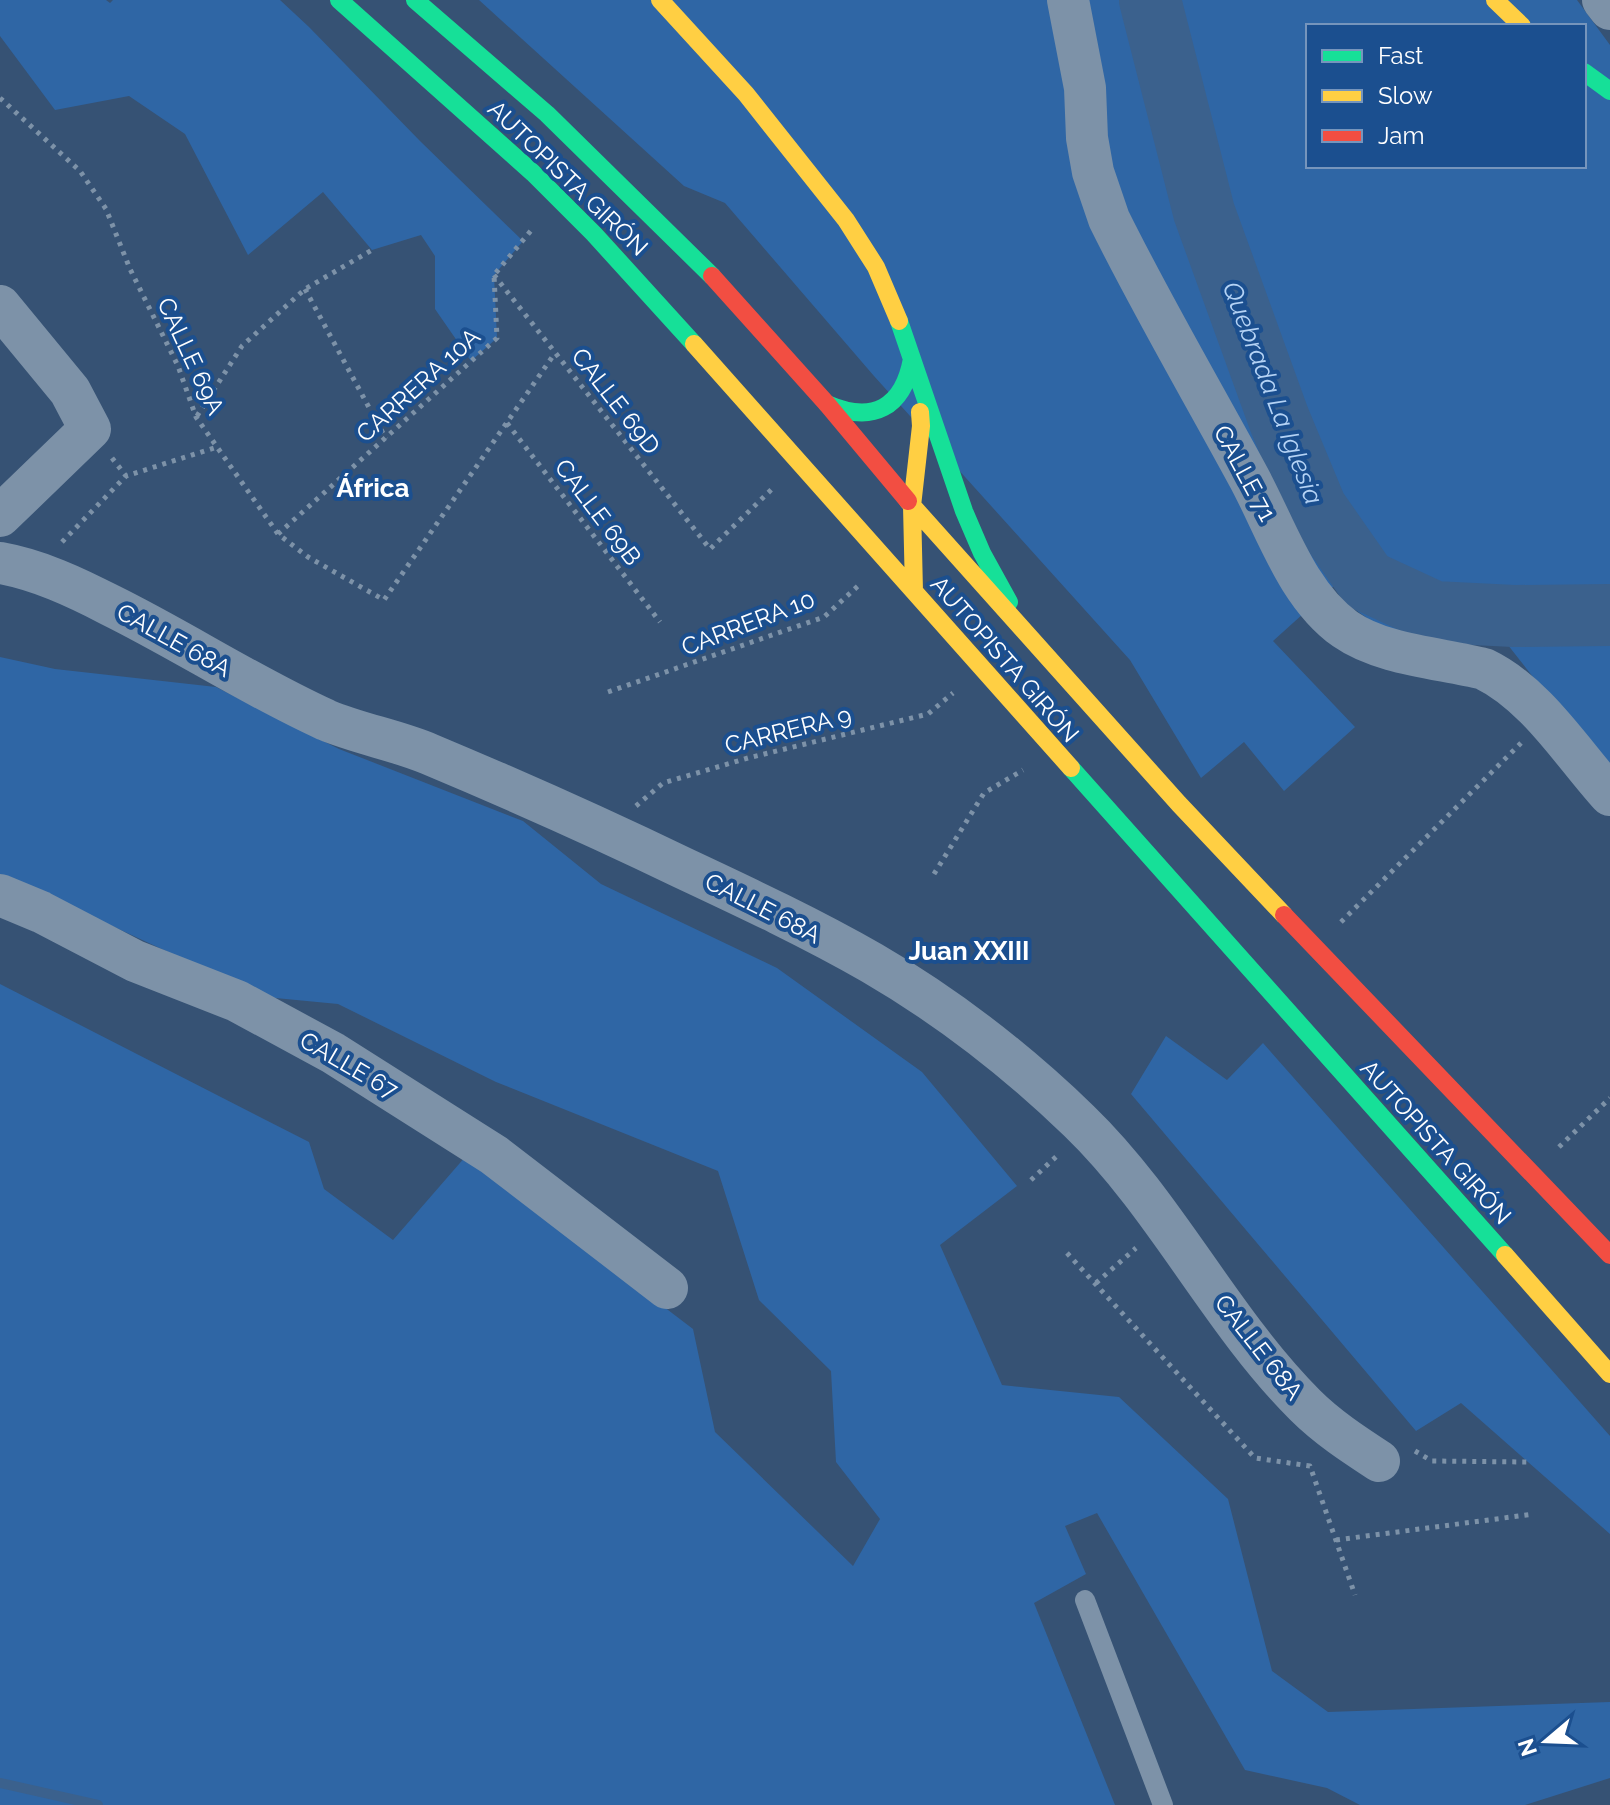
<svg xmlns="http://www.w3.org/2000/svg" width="1610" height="1805" font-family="Raleway,sans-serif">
<rect width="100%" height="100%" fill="#365274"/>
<path fill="#2f66a5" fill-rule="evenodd" d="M0 0H106L110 3 113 0H280L309 27 420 141 523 241 494 275 497 338 471 361 435 309V256L421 235 372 250 323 192 248 255 185 134 129 96 55 110 0 36Z
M479 0H1577L1610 45V775L1504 640 1393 637 1349 605 1334 586 1273 641 1355 727 1284 791 1244 742 1201 778 1130 660 874 376 725 203 684 186ZM1308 26H1584V166H1308Z
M0 657 55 669 216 687 339 749 523 821 601 884 777 968 922 1072 1017 1186 940 1245 1002 1385 1119 1397 1228 1499 1272 1671 1328 1712 1610 1702V1778L1525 1805H1360L1327 1788 1245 1770 1097 1513 1065 1526 1086 1574 1034 1603 1115 1805H0V984L309 1142 324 1189 393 1240 466 1156 693 1329 715 1432 853 1566 880 1519 836 1462 831 1371 759 1300 718 1171 496 1082 338 1004 265 997 0 874Z
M1166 1036 1227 1080 1263 1043 1610 1436V1534L1461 1403 1416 1431 1131 1094Z"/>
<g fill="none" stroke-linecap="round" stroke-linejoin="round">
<path stroke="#3b618d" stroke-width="10" d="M0 1783 98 1805"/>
<path stroke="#3b618d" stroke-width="62" d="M1150 0 1204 212 1279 419 1316 508 1367 581 1434 612 1514 616 1610 615"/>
<path stroke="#7d92a8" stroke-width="5" stroke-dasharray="4 6" stroke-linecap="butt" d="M0 98 80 171 106 209 130 269 178 366 196 417 278 534 308 557 384 600 555 353
M494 275 710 549 772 489
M305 289 386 439
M197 416 242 346 305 289 372 250
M507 423 660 622
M112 458 126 476
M278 534 497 338 494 275 534 227
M62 542 126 476 217 447
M608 692 824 617 858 586
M636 806 663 783 748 758 928 714 953 693
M934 874 984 793 1023 770
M1341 922 1521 743
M1559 1147 1610 1098
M1031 1180 1059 1154
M1067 1253 1255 1458 1310 1466 1355 1595
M1096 1283 1136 1248
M1415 1451 1432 1461 1527 1462
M1336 1540 1534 1514"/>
<path stroke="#7d92a8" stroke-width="20" d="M1085 1600 1163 1805"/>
<path stroke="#7d92a8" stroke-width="42" d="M1068 0 1085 88 1087 138 1093 172 1109 219C1152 306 1202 391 1248 476 1276 527 1296 594 1345 629 1382 655 1440 658 1484 669 1536 694 1572 753 1610 795
M1603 0 1610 9
M0 306 70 391 90 429 0 516
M0 563C39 570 75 587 110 605 183 641 251 686 326 720 359 734 396 740 429 754 515 790 600 828 683 868 747 898 811 928 872 963 946 1006 1018 1062 1079 1121 1166 1205 1220 1320 1305 1405 1327 1427 1353 1444 1379 1461
M0 895 41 912 135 961 237 1001 333 1053 494 1155 667 1288"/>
<path stroke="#16e098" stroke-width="18" d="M339 0 533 173 594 234 694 344
M415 0 547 114 712 276
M1584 72 1610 91
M899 321 964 511 982 553 1009 602
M827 404C873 424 903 408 912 359
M1071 768 1505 1255"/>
<path stroke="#ffcf43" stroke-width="18" d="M660 0 746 94 846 220 876 267 899 321
M1495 0 1522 26
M694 344 1071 768
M908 501 1179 804 1284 915
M914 591 912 506 921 426 920 412
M1505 1255 1610 1374"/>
<path stroke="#f24e42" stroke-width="18" d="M712 276 827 404 908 501
M1284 915 1610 1255"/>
</g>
<g text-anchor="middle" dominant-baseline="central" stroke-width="8" stroke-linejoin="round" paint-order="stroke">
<g font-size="24" fill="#fff" stroke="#1b4f8f">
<text transform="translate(568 178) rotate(44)">AUTOPISTA GIRÓN</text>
<text transform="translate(191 356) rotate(65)">CALLE 69A</text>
<text transform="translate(418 385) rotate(-42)">CARRERA 10A</text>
<text transform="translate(616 401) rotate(52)">CALLE 69D</text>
<text transform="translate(1245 473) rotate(62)">CALLE 71</text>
<text transform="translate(598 512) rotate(53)">CALLE 69B</text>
<text transform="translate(748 623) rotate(-21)">CARRERA 10</text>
<text transform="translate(174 640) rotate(29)">CALLE 68A</text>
<text transform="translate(1005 659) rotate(49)">AUTOPISTA GIRÓN</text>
<text transform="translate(788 730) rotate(-14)">CARRERA 9</text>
<text transform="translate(763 908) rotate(27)">CALLE 68A</text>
<text transform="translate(349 1065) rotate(30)">CALLE 67</text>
<text transform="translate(1436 1142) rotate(48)">AUTOPISTA GIRÓN</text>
<text transform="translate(1259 1347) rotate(52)">CALLE 68A</text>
</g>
<g font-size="26" font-style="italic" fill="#b5d3f5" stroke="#1b4f8f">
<text transform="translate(1273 393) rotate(69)">Quebrada La Iglesia</text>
</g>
<g font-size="26" font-weight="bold" fill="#fff" stroke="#1b4f8f">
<text x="373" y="488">África</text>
<text x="969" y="951">Juan XXIII</text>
</g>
</g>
<rect x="1306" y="24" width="280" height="144" fill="#1b4f8f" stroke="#7695bc" stroke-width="2"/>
<rect x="1322" y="50" width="40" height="12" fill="#16e098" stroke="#7695bc" stroke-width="2"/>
<text x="1378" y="64" font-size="24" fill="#ffffff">Fast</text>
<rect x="1322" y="90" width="40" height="12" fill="#ffcf43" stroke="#7695bc" stroke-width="2"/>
<text x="1378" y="104" font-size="24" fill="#ffffff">Slow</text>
<rect x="1322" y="130" width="40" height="12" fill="#f24e42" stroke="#7695bc" stroke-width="2"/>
<text x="1378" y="144" font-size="24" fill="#ffffff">Jam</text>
<g transform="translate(1546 1741) rotate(251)" stroke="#1b4f8f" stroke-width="6" paint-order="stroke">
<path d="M0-6L14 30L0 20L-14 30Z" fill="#ffffff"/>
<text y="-12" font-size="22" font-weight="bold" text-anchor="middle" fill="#ffffff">N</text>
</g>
</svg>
